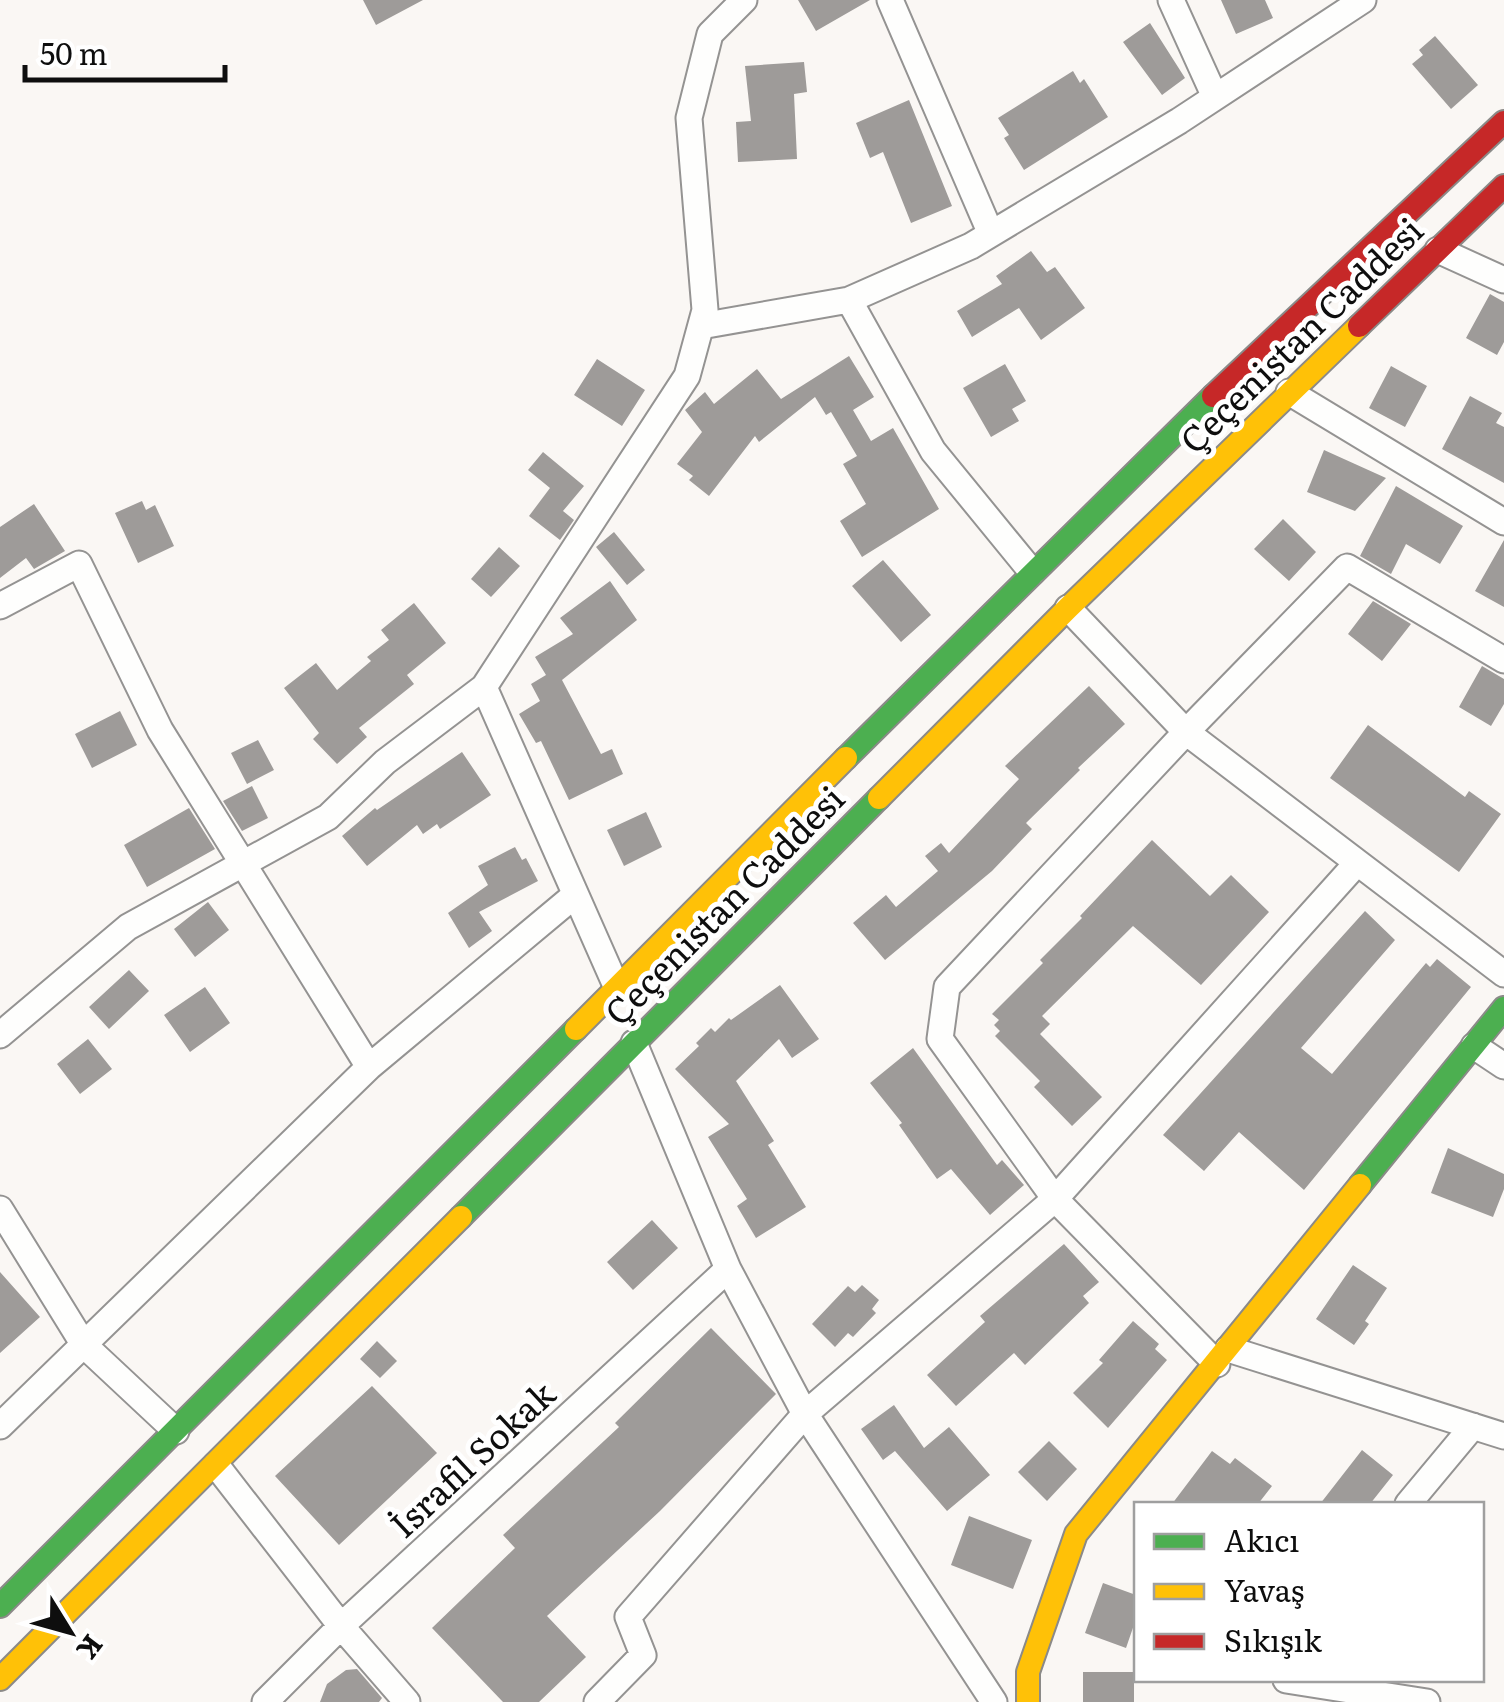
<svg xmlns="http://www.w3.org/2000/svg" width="1504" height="1702" font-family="Literata,serif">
<rect width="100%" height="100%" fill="#faf7f4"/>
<path fill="#9e9b99" d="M363 0H423L376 25Z
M798 0H870L816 31Z
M1221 0H1265L1273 18 1236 34Z
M1150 23 1185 78 1162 95 1123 42Z
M1435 36 1478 85 1451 109 1412 64 1423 55 1419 50Z
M804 62 807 92 794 94 797 159 738 162 736 122 751 121 745 66Z
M1073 71 1080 83 1084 79 1108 117 1024 170 1004 138 1009 135 998 118Z
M909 100 952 206 911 223 883 152 870 158 856 123Z
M1031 251 1047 272 1055 267 1085 308 1041 340 1019 308 972 337 957 311 1002 284 996 276Z
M1490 294 1504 302V342L1497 355 1466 338Z
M849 356 874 397 853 410 871 441 893 428 939 509 862 557 840 521 866 504 843 464 857 456 831 412 826 415 815 397 759 442 755 436 709 496 689 480 693 476 677 464 702 432 685 410 705 392 714 404 757 369 781 399Z
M597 359 645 390 622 426 574 395Z
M1005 364 1026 401 1012 409 1019 421 991 437 963 388Z
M1391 366 1427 386 1405 427 1369 408Z
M1470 396 1502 413 1496 423 1504 427V483L1442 449Z
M1324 450 1386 478 1355 511 1307 492Z
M543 452 584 486 563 511 574 520 560 540 529 516 550 488 528 470Z
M1396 486 1463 526 1440 564 1406 544 1391 574 1360 556Z
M142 501 146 510 155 505 174 546 138 563 115 513Z
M34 504 65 551 34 569 26 558 0 578V527Z
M1283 519 1316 552 1289 581 1254 549Z
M614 532 645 570 627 585 596 547Z
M1504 540V607L1475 591Z
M499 547 520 566 491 597 471 579Z
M883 560 931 615 901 642 852 586Z
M610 581 637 620 562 680 601 754 612 749 623 774 569 800 541 741 536 743 519 714 540 701 531 684 546 675 535 657 573 634 560 618Z
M1373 601 1411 624 1382 661 1348 634Z
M414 603 446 643 407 675 414 684 359 728 367 737 337 764 313 739 319 733 284 688 316 663 337 690 371 661 367 657 389 640 381 630Z
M1482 666 1504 679V704L1491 726 1459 707Z
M1089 686 1125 724 1078 768 1080 770 1026 823 1032 829 992 871 885 960 853 923 886 895 896 907 938 871 925 856 941 843 949 853 1019 779 1005 766Z
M120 711 137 745 92 768 75 734Z
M1368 725 1465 797 1469 791 1501 814 1459 872 1330 778Z
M258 740 274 770 247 784 231 753Z
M462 752 491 795 440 829 437 824 423 834 417 825 367 866 342 836 375 808 377 810Z
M252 786 268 818 242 831 223 801Z
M189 808 215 849 147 887 124 845Z
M646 812 662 847 624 866 607 830Z
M1152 840 1210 896 1231 875 1269 912 1201 985 1133 926 1042 1016 1050 1024 1040 1034 1102 1097 1072 1126 1034 1087 1040 1081 995 1036 1000 1031 994 1025 999 1020 992 1014 1043 963 1040 960 1082 918 1080 916Z
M515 847 522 860 526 858 538 881 479 912 492 931 469 948 448 913 488 885 478 866Z
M208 902 229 930 195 957 174 929Z
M1365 911 1395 940 1301 1048 1332 1074 1426 963 1430 967 1437 959 1471 987 1304 1190 1239 1132 1204 1171 1163 1135Z
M129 970 149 991 109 1029 89 1007Z
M780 985 819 1039 792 1058 779 1039 736 1081 774 1141 768 1145 806 1207 756 1238 737 1206 747 1199 708 1137 729 1124 675 1069 699 1046 696 1043 711 1028 715 1032 729 1018 731 1020Z
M205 987 230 1023 190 1052 164 1015Z
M88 1039 112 1069 80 1094 57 1064Z
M913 1048 997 1165 1002 1160 1024 1185 990 1215 951 1169 937 1179 899 1125 902 1123 870 1083Z
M1448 1148 1504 1174V1189L1493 1217 1431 1193Z
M652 1220 678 1248 633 1290 607 1262Z
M1064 1244 1099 1282 1083 1296 1089 1303 1025 1365 1014 1353 956 1406 927 1375 985 1322 980 1316Z
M1353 1265 1387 1288 1365 1321 1369 1324 1354 1345 1316 1319Z
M0 1272 40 1317 0 1353Z
M862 1285 879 1300 872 1309 876 1313 853 1337 848 1333 835 1347 812 1324 848 1286 855 1292Z
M1133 1321 1159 1344 1155 1349 1167 1360 1108 1428 1073 1393 1103 1363 1099 1360Z
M711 1328 776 1394 660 1511 547 1616 586 1657 539 1702H503L432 1628 515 1548 503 1535 619 1427 615 1423Z
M377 1341 397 1361 380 1378 360 1359Z
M372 1386 437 1453 339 1545 275 1476Z
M894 1405 924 1448 949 1427 990 1475 947 1511 895 1451 883 1460 861 1429Z
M1049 1441 1077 1469 1047 1501 1018 1472Z
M1362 1450 1393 1475 1370 1504H1320Z
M1212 1451 1230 1464 1235 1458 1272 1486 1258 1504H1172Z
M969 1516 1032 1540 1013 1589 951 1565Z
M1103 1583 1136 1595V1619L1126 1648 1085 1633Z
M357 1669 382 1698 379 1702H320L327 1684 346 1670Z
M1083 1672H1134V1702H1083Z"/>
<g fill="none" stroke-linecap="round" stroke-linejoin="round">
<g stroke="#949392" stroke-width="29">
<path id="street" d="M890 0 991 234
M1171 0 1215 97
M1438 250 1504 280
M849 300 933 451 1032 572
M701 326 849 300 971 246 1179 121 1363 0
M1289 392 1504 522
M0 606 79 564 160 730 369 1067
M1068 608 1186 732 1504 974
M484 687 617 988
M0 1035 128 927 328 817 385 762 484 687 687 376 705 310 689 118 710 34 744 0
M634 1043 728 1269 805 1414 994 1702
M1474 1046 1504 1066
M0 1209 84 1345 176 1431
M1228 1349 1504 1436
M1217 1364 1055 1199 940 1039 947 987 1186 732 1347 567 1504 660
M0 1426 369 1067 575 895
M216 1465 341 1626 407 1702
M1408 1504 1473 1426
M1286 1680 1427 1702
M265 1702 341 1626 728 1269
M597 1702 643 1655 628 1617 805 1414 1055 1199 1357 863"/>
</g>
<g stroke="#8b8a88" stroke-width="26">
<path id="fast" d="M846 758 1213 396
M1360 1185 1504 1008
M461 1217 879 798
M0 1606 576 1029"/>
</g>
<g stroke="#8b8a88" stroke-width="26">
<path id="slow" d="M879 798 1068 608 1359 326
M576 1029 846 758
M0 1679 461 1217
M1028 1702V1672L1076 1534 1360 1185"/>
</g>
<g stroke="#8b8a88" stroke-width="26">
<path id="jam" d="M1359 326 1504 186
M1213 396 1504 122"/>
</g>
<use href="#street" stroke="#fefefd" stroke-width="25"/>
<use href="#fast" stroke="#4caf50" stroke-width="22"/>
<use href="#slow" stroke="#ffc107" stroke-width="22"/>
<use href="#jam" stroke="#c62828" stroke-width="22"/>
</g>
<g text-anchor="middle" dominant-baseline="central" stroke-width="10" stroke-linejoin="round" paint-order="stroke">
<g font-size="35" fill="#0e0e0e" stroke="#fff">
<text transform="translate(1300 334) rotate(-44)">Çeçenistan Caddesi</text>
<text transform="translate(723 904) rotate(-45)">Çeçenistan Caddesi</text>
<text transform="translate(471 1458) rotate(-43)">İsrafil Sokak</text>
</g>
</g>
<rect x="1134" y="1502" width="350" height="180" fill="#ffffff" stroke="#9f9f9f" stroke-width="2.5"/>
<rect x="1154" y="1534" width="50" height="15" fill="#4caf50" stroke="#9f9f9f" stroke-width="2.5"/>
<text x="1224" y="1552" font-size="30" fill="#0e0e0e">Akıcı</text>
<rect x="1154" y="1584" width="50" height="15" fill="#ffc107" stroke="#9f9f9f" stroke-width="2.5"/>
<text x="1224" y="1602" font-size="30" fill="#0e0e0e">Yavaş</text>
<rect x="1154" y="1634" width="50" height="15" fill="#c62828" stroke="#9f9f9f" stroke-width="2.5"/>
<text x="1224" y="1652" font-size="30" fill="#0e0e0e">Sıkışık</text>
<g transform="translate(70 1632) rotate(127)" stroke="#ffffff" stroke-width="8" paint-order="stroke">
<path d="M0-8L18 38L0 25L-18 38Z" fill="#0e0e0e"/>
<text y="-15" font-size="28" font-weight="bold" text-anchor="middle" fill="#0e0e0e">K</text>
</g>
<path d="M25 65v15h200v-15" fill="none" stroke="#0e0e0e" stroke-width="5"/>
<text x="40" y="65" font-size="30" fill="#0e0e0e" stroke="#ffffff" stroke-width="8" paint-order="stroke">50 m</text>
</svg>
